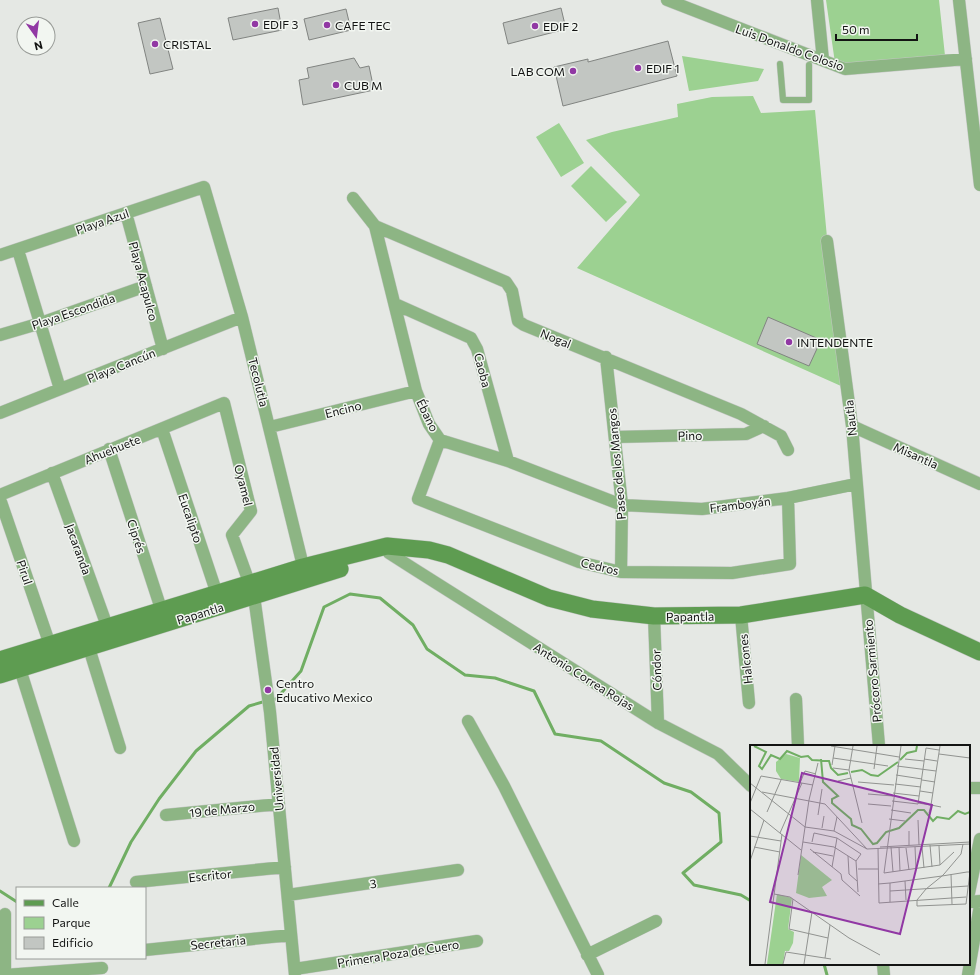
<svg xmlns="http://www.w3.org/2000/svg" width="980" height="975" font-family="Commissioner,sans-serif">
<rect width="100%" height="100%" fill="#e5e8e4"/>
<path fill="#9cd191" d="M826 0H939L946 65 835 63Z
M682 56 764 69 758 81 689 91Z
M753 96 761 113 815 110 841 386 577 268 640 195 586 140 612 132 678 117 677 104 712 97Z
M559 123 584 163 561 177 536 137Z
M591 166 627 202 606 222 571 186Z"/>
<g fill="none" stroke-linecap="round" stroke-linejoin="round">
<path stroke="#70ae63" stroke-width="3" d="M271 700 276 699 301 671 324 607 350 594 380 598 413 625 427 649 465 675 495 678 534 691 555 734 601 741 664 783 691 792 719 813 721 842 683 873 694 885 741 895 751 901
M109 888 131 842 159 799 196 751 249 706 266 701
M0 891 17 902
M824 964 827 975"/>
</g>
<path fill="#c2c6c2" stroke="#818481" d="M278 8 282 30 233 40 228 18Z
M561 8 566 29 508 44 503 23Z
M346 9 351 30 309 40 304 19Z
M160 18 173 69 150 74 138 23Z
M668 41 677 76 563 106 554 67 588 59V62Z
M354 58 360 68 369 66 374 90 303 105 299 80 309 78 307 68Z
M768 317 821 340 809 366 757 344Z"/>
<g fill="none" stroke-linecap="round" stroke-linejoin="round">
<g stroke="#c3c6c3" stroke-width="7">
<path id="lane" d="M780 64 783 100H809V65"/>
</g>
<g stroke="#c3c6c3" stroke-width="13">
<path id="street" d="M667 0 845 69 966 59
M817 0 823 60
M959 0 980 185
M353 198 375 226 506 282 512 291 518 321 524 325 741 414 781 436 788 450
M126 213 163 349
M375 226 416 391 429 424 440 440 508 461 622 505 702 509 788 498 856 484
M827 241 852 426 879 746
M18 250 60 389
M0 255 204 187 242 317 305 574
M395 304 471 338 477 349 508 461
M0 335 41 323 146 286
M606 357 622 505 621 572
M0 413 242 317
M852 426 980 484
M270 427 416 391
M162 429 219 600
M615 437 746 434 764 426
M440 440 418 499 579 562 621 572 732 573 790 564 788 498
M109 449 164 618
M52 473 107 626
M0 495 224 403 251 511 232 535 254 596 270 712 295 975
M0 499 50 645
M387 546 389 553 414 569 658 723 718 754 751 786
M741 615 749 703
M654 616 658 723
M89 648 120 748
M20 669 74 841
M796 699 798 746
M468 721 504 786 598 975
M969 788H980
M166 815 279 804
M136 882 285 867
M969 893 980 839
M288 895 458 870
M969 902 980 901
M145 950 291 935
M587 955 656 921
M883 964 884 975
M295 969 477 941
M0 974H5V914
M5 975 102 968
M968 975 980 905"/>
</g>
<g stroke="#c3c6c3" stroke-width="18">
<path id="secondary" d="M0 660 303 567 387 546 429 550 448 555 549 598 592 609 654 616 741 615 865 595 900 615 980 652
M0 675 340 569"/>
</g>
<use href="#lane" stroke="#8db584" stroke-width="6"/>
<use href="#street" stroke="#8db584" stroke-width="12"/>
<use href="#secondary" stroke="#5e9c51" stroke-width="17"/>
</g>
<g fill="#9138a4" stroke="#f2f6f1" stroke-width="1.5">
<circle cx="255" cy="24" r="4"/>
<circle cx="327" cy="25" r="4"/>
<circle cx="535" cy="26" r="4"/>
<circle cx="155" cy="44" r="4"/>
<circle cx="638" cy="68" r="4"/>
<circle cx="573" cy="71" r="4"/>
<circle cx="336" cy="85" r="4"/>
<circle cx="789" cy="342" r="4"/>
<circle cx="268" cy="690" r="4"/>
</g>
<g text-anchor="middle" dominant-baseline="central" stroke-width="3" stroke-linejoin="round" paint-order="stroke">
<g font-size="12" fill="#131413" stroke="#f2f6f1" text-anchor="start">
<text x="263" y="24">EDIF 3</text>
<text x="335" y="25">CAFE TEC</text>
<text x="543" y="26">EDIF 2</text>
<text x="163" y="44">CRISTAL</text>
<text x="646" y="68">EDIF 1</text>
<text x="565" y="71" text-anchor="end">LAB COM</text>
<text x="344" y="85">CUB M</text>
<text x="797" y="342">INTENDENTE</text>
<text x="276" y="683">Centro<tspan x="276" dy="14">Educativo Mexico</tspan></text>
</g>
<g font-size="12" fill="#131413" stroke="#f2f6f1">
<text transform="translate(790 47) rotate(20)">Luis Donaldo Colosio</text>
<text transform="translate(102 221) rotate(-19)">Playa Azul</text>
<text transform="translate(144 281) rotate(75)">Playa Acapulco</text>
<text transform="translate(73 311) rotate(-19)">Playa Escondida</text>
<text transform="translate(556 338) rotate(22)">Nogal</text>
<text transform="translate(121 365) rotate(-22)">Playa Cancún</text>
<text transform="translate(483 370) rotate(75)">Caoba</text>
<text transform="translate(259 382) rotate(76)">Tecolutla</text>
<text transform="translate(343 409) rotate(-14)">Encino</text>
<text transform="translate(428 415) rotate(64)">Ébano</text>
<text transform="translate(850 418) rotate(-96)">Nautla</text>
<text transform="translate(690 435) rotate(-1)">Pino</text>
<text transform="translate(112 449) rotate(-22)">Ahuehuete</text>
<text transform="translate(916 455) rotate(24)">Misantla</text>
<text transform="translate(616 464) rotate(-95)">Paseo de los Mangos</text>
<text transform="translate(244 485) rotate(76)">Oyamel</text>
<text transform="translate(740 504) rotate(-7)">Framboyán</text>
<text transform="translate(191 518) rotate(71)">Eucalipto</text>
<text transform="translate(137 536) rotate(72)">Ciprés</text>
<text transform="translate(79 549) rotate(70)">Jacaranda</text>
<text transform="translate(600 566) rotate(13)">Cedros</text>
<text transform="translate(25 572) rotate(71)">Pirul</text>
<text transform="translate(200 613) rotate(-17)">Papantla</text>
<text transform="translate(690 616) rotate(-1)">Papantla</text>
<text transform="translate(745 659) rotate(-96)">Halcones</text>
<text transform="translate(656 670) rotate(-92)">Cóndor</text>
<text transform="translate(872 671) rotate(-95)">Prócoro Sarmiento</text>
<text transform="translate(584 676) rotate(32)">Antonio Correa Rojas</text>
<text transform="translate(276 779) rotate(-95)">Universidad</text>
<text transform="translate(222 809) rotate(-6)">19 de Marzo</text>
<text transform="translate(210 875) rotate(-6)">Escritor</text>
<text transform="translate(373 883) rotate(-8)">3</text>
<text transform="translate(218 942) rotate(-6)">Secretaria</text>
<text transform="translate(398 953) rotate(-9)">Primera Poza de Cuero</text>
</g>
</g>
<g transform="translate(750 745)">
<rect width="220" height="220" fill="#e5e8e4"/>
<path d="M36 9 50 13 49 37 31 34 26 26V17ZM51 110 82 135 72 142 77 151 59 153 46 148ZM27 149 42 153 38 184 44 187 43 198 39 206H35L33 219H17Z" fill="#9cd191"/>
<path fill="none" stroke="#70ae63" stroke-width="2" d="M4 1 16 7 9 21 12 24 21 10 30 14 37 6 51 12 58 11 62 15 79 16 81 23 88 30 98 28M71 14 73 37 88 51 82 54V58L101 74 102 80 111 84 123 99 127 98 136 87 149 83 168 65H174L183 76 187 72 199 74 208 66 215 69 220 67M150 15 157 8 166 6 167 1M101 27 112 25 121 30 128 31 148 17"/>
<path fill="none" stroke="#919390" stroke-width="1" d="M81 1 149 12M103 1 99 25 112 78M151 1 134 128 190 120 204 107M189 9 220 13M83 13 138 21M155 14 174 16M174 14 187 16M82 20 85 1M147 21 186 26M83 23 99 25M124 24 127 1M146 30 172 34M172 35 185 37M88 36 101 33M108 37 144 40M0 38 55 82 84 86 117 104 220 99M50 38 55 26 66 29M145 39 171 42M170 46 183 48M12 47 75 59 117 104M143 48 169 51M118 49 143 51M142 56 168 59 176 3 189 5M0 58 11 31 63 40M168 58 181 60 190 1M118 59 141 61M0 64 51 105M141 65 161 68M17 67 31 35M179 68 181 60 191 62M68 70 72 44M139 74 155 76M168 75 169 100M72 83 74 71M84 86 87 72M159 86V100M30 88 52 38M0 91 31 96M53 97 84 102 106 116 108 147M62 97 64 88 87 93 111 109 106 116M180 100 182 122M189 101 190 120M4 102 30 107M130 102 220 97M141 102 143 127M149 102 150 126M165 102 166 124M172 102 174 123M128 103 129 158 216 152M156 103 159 125M60 104 91 129 92 135 110 151M63 107 83 111M98 111 99 129 107 136M0 116 14 75M82 122 87 93M108 124H128M201 129 202 159M48 130 59 55 68 18M155 136 156 155M140 138V157M128 139 140 138 192 131 217 127H220L216 159 167 161V155L176 144 192 131 194 129 211 109 213 99M140 146 218 141M24 149 40 152 99 193 130 210M43 154 39 184 78 193M75 213 80 180M15 219 32 89M33 219 36 207 81 214M54 219 62 167"/>
<path fill="#9138a4" fill-opacity="0.15" stroke="#9138a4" stroke-width="2" d="M52 28 182 60 150 189 20 157Z"/>
<rect width="220" height="220" fill="none" stroke="#131413" stroke-width="2"/>
</g>
<rect x="16" y="887" width="130" height="72" fill="#f2f6f1" stroke="#999c98"/>
<rect x="24" y="900" width="20" height="6" fill="#5e9c51" stroke="#999c98"/>
<text x="52" y="907" font-size="12" fill="#131413">Calle</text>
<rect x="24" y="917" width="20" height="12" fill="#9cd191" stroke="#999c98"/>
<text x="52" y="927" font-size="12" fill="#131413">Parque</text>
<rect x="24" y="937" width="20" height="12" fill="#c2c6c2" stroke="#999c98"/>
<text x="52" y="947" font-size="12" fill="#131413">Edificio</text>
<g transform="translate(36 36) rotate(166)"><circle r="19" fill="#f2f6f1" stroke="#999c98"/>
<path d="M0-3L7 15L0 10L-7 15Z" fill="#9138a4"/>
<text y="-6" font-size="11" font-weight="bold" text-anchor="middle" fill="#131413">N</text>
</g>
<path d="M836 34v6h81v-6" fill="none" stroke="#131413" stroke-width="2"/>
<text x="842" y="34" font-size="12" fill="#131413" stroke="#f2f6f1" stroke-width="3" paint-order="stroke">50 m</text>
</svg>
